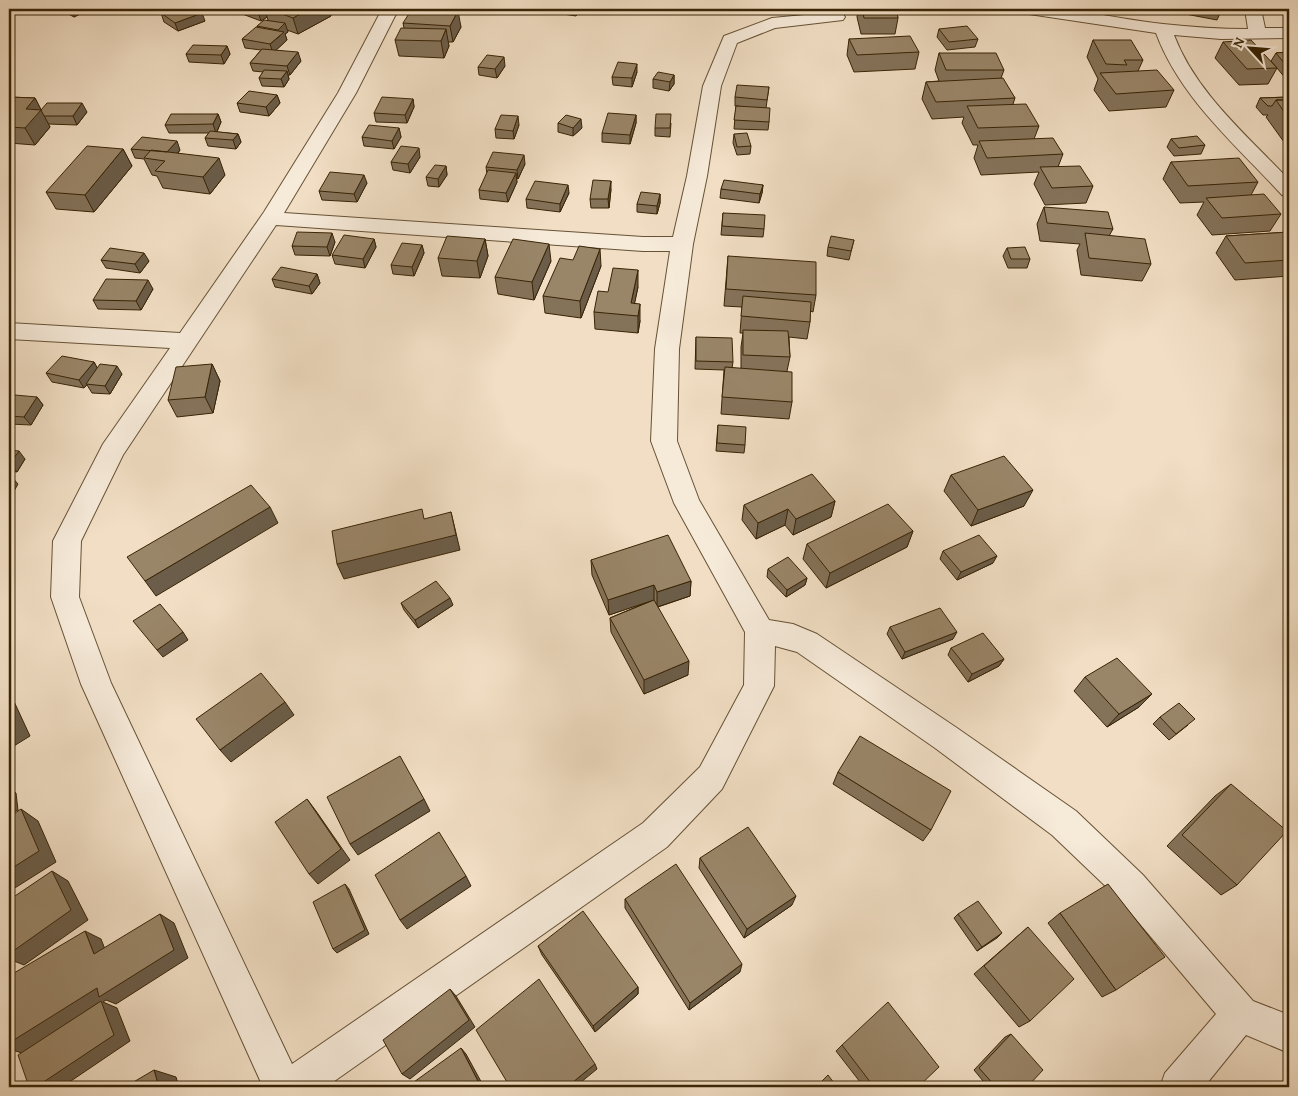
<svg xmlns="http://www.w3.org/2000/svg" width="1298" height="1096" font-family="'Gentium Book Plus',serif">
<rect width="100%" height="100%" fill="#f1dec4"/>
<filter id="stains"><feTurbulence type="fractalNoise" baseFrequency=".004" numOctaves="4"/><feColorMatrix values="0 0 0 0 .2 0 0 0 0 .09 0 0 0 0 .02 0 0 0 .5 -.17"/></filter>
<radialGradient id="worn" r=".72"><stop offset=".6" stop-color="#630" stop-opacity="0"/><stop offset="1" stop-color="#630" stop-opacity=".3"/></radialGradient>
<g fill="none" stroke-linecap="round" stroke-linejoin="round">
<g stroke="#675235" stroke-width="2">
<path id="street" d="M380 9 398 10 356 93 284 213 643 237H673L687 176 703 86 724 36 772 18 826 13V9H843L841 11 845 17 843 20 775 28 737 43 721 86 707 176 693 244 679 349 677 441 699 500 769 620 793 624 817 634 957 728 1076 811 1143 875 1253 1001 1289 1015V1053L1246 1035 1204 1087H1160L1165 1073 1216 1014 1119 899 1052 835 935 748 797 652 775 646 774 686 722 789 667 847 326 1087H263L81 684 51 597 53 541 103 444 170 348 9 339V323L180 333 264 212 338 93 381 11ZM276 225 643 251H670L655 349 651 441 674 503 745 632 744 685 700 767 643 823 292 1064 111 683 79 597 81 541 123 455Z
M1021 9C1069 6 1116 19 1163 24 1191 27 1220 29 1248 29L1245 9H1261L1265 28H1289V38L1221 39 1174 35C1196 93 1247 135 1289 180V197L1282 195C1236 145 1180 98 1156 33L1029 14Z"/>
</g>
<use href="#street" fill="#f6ead9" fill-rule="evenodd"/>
</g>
<path fill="#847259" stroke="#392405" d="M60 9H85L86 11 74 17 61 10Z
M235 9H329L331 16 298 34 287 30 288 32 285 34 287 40 276 50 301 61 290 75H288L289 79 284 87 262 86 259 78 263 72 253 71 250 63 261 50 245 48 242 39 257 28V26L268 20 267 17 261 21 237 12Z
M557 9H581L576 16 557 13Z
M633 9H681L670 13Z
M858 9H896L898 18 895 34H861L857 17Z
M1159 9H1222L1217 20Z
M450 10 461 27 453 42H448L449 46 444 58 399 56 395 40 404 28 403 23Z
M161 13 205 21 178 31 164 22Z
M939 29 978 39 975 47 947 50 937 37Z
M849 39 919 52 915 69 854 72 847 55Z
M1093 40 1143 60 1138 71 1174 90 1166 107 1109 111 1094 90 1098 79 1087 57Z
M1223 42 1276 67 1271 61 1276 53 1289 52V79H1286L1277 68 1268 84 1239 85 1215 58Z
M227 46 230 54 224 64 189 62 186 54Z
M939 53 1004 70 1001 78 1015 98 1013 104 1039 126 1034 139 1063 154 1058 167 1093 186 1086 203 1045 205 1034 184 1039 172 981 175 974 158 978 145H973L962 123 964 117 932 119 922 99 926 82 939 81 935 70Z
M505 66 497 78 479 75 478 67Z
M637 72 632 87 613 85 612 77Z
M674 75V84L669 91 653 88V79Z
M769 87 766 108 769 122 768 130 734 129 736 106 745 107 735 106V97Z
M277 95 280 103 269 116 240 112 237 103Z
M9 97 35 98 41 110 87 112 77 125 48 124 50 127 35 145 9 143Z
M1289 97V149L1266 117 1268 115H1263L1256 107 1260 98Z
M413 99 414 107 407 123 376 122 374 113Z
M218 114 221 122 217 132 238 134 241 142 236 149 208 146 205 138 209 133H169L165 125Z
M636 115V123L630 144 602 142V133Z
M558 123 582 128 573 136 558 132Z
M671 123 670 137 655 136V128Z
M519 125 514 139 496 138 495 129Z
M399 128 401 137 394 149 364 146 362 137Z
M734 134 751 146 750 154 737 155 733 143Z
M1171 139 1205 145 1201 154 1174 156 1167 147Z
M123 149 132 166 94 212 56 209 46 192Z
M131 149 180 150 178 153 225 175 210 194 163 188 157 176 152 175 144 159 135 158Z
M420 157 410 173 393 170 391 162Z
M1171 162 1258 182 1251 195 1281 214 1270 231 1212 235 1197 215 1204 202 1180 203 1163 179Z
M525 164 518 179 516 178 517 182 508 202 480 199 479 190 487 174 486 167Z
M446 166 447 175 439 187 428 186 426 177Z
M367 183 357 202 322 200 319 191Z
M763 185 762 193 759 203 720 198 721 189Z
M611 189 609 208H591L590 199Z
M569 193 560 212 527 208 526 199Z
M660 194V203L657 214 637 212V204Z
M1044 207 1113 229 1109 236 1151 264 1142 281 1081 275 1077 250 1080 244 1040 241 1037 224Z
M723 213 764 229 763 237 721 235Z
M1289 232V276L1235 280 1216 253 1226 236Z
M374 239 376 247 365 268 335 264 332 255Z
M485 239 488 256 480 278 442 276 438 258Z
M854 240 849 260 827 256 828 247Z
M335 242 330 256 295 255 292 246Z
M422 245 424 253 414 276 393 274 391 265Z
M1007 248 1030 259 1027 268H1008L1003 256Z
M728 256 816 295 813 312 810 311V322L807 339 789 337 790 357 787 371 792 402 789 419 721 414 724 370 695 369 696 337 733 362 732 368 741 369V347L743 333H740L742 307 724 306Z
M101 260 149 261 140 273 106 268Z
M551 261 534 300 498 294 495 277Z
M601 266 581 318 545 313 543 296Z
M317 274 320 283 312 294 275 287 272 279Z
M638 287 634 304 640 321 638 333 595 329 594 312 608 292Z
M153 289 141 310 98 309 93 300Z
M1289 323V336L1285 330Z
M94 362 97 368 122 374 110 394 92 393 87 385 84 388 52 382 46 373Z
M212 364 220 381 213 413 177 417 168 400Z
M1289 386V398L1285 392Z
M37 397 43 405 31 425 9 424V404Z
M718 425 745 445 744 453 716 451Z
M1289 433V440L1287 436Z
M9 450 25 459 17 472 9 471Z
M951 475 1024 506 971 526 944 491Z
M835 501 831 517 793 535 785 525 756 539 742 520 744 505Z
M913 531 907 547 826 588 803 559 807 544Z
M943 551 993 563 957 580 940 559Z
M591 560 691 581 690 596 658 607 688 675 644 694 611 632 610 618 650 601 609 615 592 575Z
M768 569 807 578 805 585 786 597 767 577Z
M401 603 453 605 418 628 404 610Z
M890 627 953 639 902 659 887 634Z
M951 648 1004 659 999 666 968 682 948 655Z
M1085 677 1152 694 1139 707 1107 727 1074 691Z
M1160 717 1188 725 1169 740 1153 724Z
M838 772 931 830 923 841 833 784Z
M1231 784 1237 885 1221 895 1167 846 1215 796Z
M700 858 792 905 744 938 699 868Z
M625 899 740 972 689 1010 625 908Z
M1060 913 1116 990 1102 997 1048 923Z
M958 914 1002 933 977 951 954 918Z
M1028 927 1030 1021 1019 1027 974 974Z
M538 946 638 987V994L595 1032 542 955Z
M1011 1034 1027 1087H988L974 1070 1005 1037Z
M842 1045 918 1087H864L836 1051Z"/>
<path fill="#6b5d49" stroke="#392405" d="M70 9H85L86 11 74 17Z
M257 9H265L267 17 261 21Z
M309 9H329L331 16 298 34 293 18Z
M575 9H581L576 16Z
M670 9H681L670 13Z
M458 11 461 27 453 42 450 26Z
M202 13 205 21 178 31 175 23Z
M285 23 288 32 285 34 287 40 273 53 270 44 280 36 278 30Z
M446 29 449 46 444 58 441 41Z
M227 46 230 54 224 64 221 55Z
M298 52 301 61 290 75 287 66Z
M504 57 505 66 497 78 495 69Z
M637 64V72L632 87V78Z
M287 71 289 79 284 87 281 79Z
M674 75V84L669 91 670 82Z
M277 95 280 103 269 116 266 107Z
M35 98 50 127 35 145 25 128 26 109Z
M413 99 414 107 407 123 405 115Z
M82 103 87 112 77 125 73 116Z
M218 114 221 122 216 133 213 124Z
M636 115V123L630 144V135Z
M518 116 519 125 514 139 513 131Z
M581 119 582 128 573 136V128Z
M399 128 401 137 394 149 392 141Z
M238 134 241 142 236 149 233 140Z
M177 141 180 150 170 162 166 153Z
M419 148 420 157 410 173 408 164Z
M123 149 132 166 94 212 85 195Z
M524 155 525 164 518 179 517 170Z
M219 158 225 175 210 194 203 177Z
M446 166 447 175 439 187 438 179Z
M516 173 517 182 508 202 506 193Z
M364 175 367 183 357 202 354 194Z
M611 181V189L609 208 608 199Z
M568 185 569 193 560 212V204Z
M763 185 762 193 759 203 760 194Z
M660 194V203L657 214V206Z
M332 233 335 242 330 256 327 247Z
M374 239 376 247 365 268 363 259Z
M485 239 488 256 480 278 477 261Z
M549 244 551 261 534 300 532 282Z
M422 245 424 253 414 276 412 267Z
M600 249 601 266 581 318 580 301Z
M144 253 149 261 140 273 135 264Z
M638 270V287L632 316 631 303Z
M317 274 320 283 312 294 309 286Z
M148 280 153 289 141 310 136 301Z
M640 304V321L638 333V316Z
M94 362 99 371 84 388 79 380Z
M212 364 220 381 213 413 205 397Z
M117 366 122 374 110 394 105 386Z
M37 397 43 405 31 425 24 417Z
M19 451 25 459 17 472 10 463Z
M11 476 18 484 9 500V479Z
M1033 490 1024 506 971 526 978 510Z
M835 501 831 517 793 535 796 519Z
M270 507 278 523 156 596 145 581Z
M788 509 785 525 756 539 758 523Z
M451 512 460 550 344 579 337 564Z
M913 531 907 547 826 588 830 573Z
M997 556 993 563 957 580 961 572Z
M807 578 805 585 786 597 787 590Z
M691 581 690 596 657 607V592Z
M654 585V600L609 615 608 600Z
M450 598 453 605 418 628 415 620Z
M183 632 188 640 163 657 157 650Z
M957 632 953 639 902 659 905 652Z
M1004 659 999 666 968 682 972 674Z
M689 661 688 675 644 694V680Z
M9 694 11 695 30 736 9 749Z
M1152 694 1139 707 1107 727 1119 714Z
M285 702 294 715 231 762 220 750Z
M9 787 16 793 18 810 9 814Z
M307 799 316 811 350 860 318 884 309 874Z
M424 799 430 811 358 855 350 844Z
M21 809 38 821 56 862 10 891 9 890V870Z
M52 871 68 881 88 920 24 965 9 959V954Z
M466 876 471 886 407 929 400 920Z
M345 884 349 889 369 934 337 953 333 949Z
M796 896 792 905 744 938 747 929Z
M160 914 174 923 188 958 116 1004 106 1000 103 1002 117 1008 130 1041 62 1087H36L22 1053 9 1049V1043Z
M85 931 101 939 110 962 94 954Z
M1002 933 997 938 977 951 982 947Z
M742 964 740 972 689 1010 690 1003Z
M638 987V994L595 1032 593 1026Z
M450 989 456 996 475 1027 410 1079 402 1074Z
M461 1048 466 1054 484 1087H481Z
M595 1064 597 1069 575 1087H567Z
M154 1070 176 1077 179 1087H159Z"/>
<path fill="#998568" stroke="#392405" d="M173 9H196L202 13 175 23 161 13Z
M269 9H309L293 18Z
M412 9H431L458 11 450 26 403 23Z
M862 9H896L898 18H864Z
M264 20 285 23 278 30 257 26Z
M967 26 978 39 949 42 939 29Z
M256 27 284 32 270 44 242 39Z
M401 28 446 29 441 41 395 40Z
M910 36 919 52 857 55 849 39Z
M1093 40H1131L1143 60H1124L1127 65 1106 64Z
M1251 40 1277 68 1247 69 1223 42Z
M193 45 227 46 221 55 186 54Z
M262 49 298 52 287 66 250 63Z
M1289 52V69L1276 53Z
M939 53H996L1004 70H946Z
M487 55 504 57 495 69 478 67Z
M618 62 637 64 632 78 612 77Z
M264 70 287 71 281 79 259 78Z
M1157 70 1174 90 1116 94 1100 73Z
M658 72 674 75 670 82 653 79Z
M1003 78 1015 98 936 102 926 82Z
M737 85 769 87 767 100 735 97Z
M249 91 277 95 266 107 237 103Z
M9 97 35 98 26 109 41 110 25 128 9 127Z
M382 97 413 99 405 115 374 113Z
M1289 97V100H1276L1272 106H1268L1260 98Z
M1276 100H1289V119Z
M47 103H82L73 116H44L41 110Z
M1026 104 1039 126 978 128 967 106Z
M736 106 770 108 769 122 734 120Z
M608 113 636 115 630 135 602 133Z
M171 114H218L213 124 165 125Z
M656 114H671L670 128H655Z
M501 115 518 116 513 131 495 129Z
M566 115 581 119 573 128 558 123Z
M369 125 399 128 392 141 362 137Z
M210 131 238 134 233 140 205 138Z
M747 133 751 146 737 147 734 134Z
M1197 136 1205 145 1179 148 1171 139Z
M142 137 177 141 167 152 131 149Z
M1053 138 1063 154 987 158 979 141Z
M87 146 123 149 85 195 46 192Z
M401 146 419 148 408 164 391 162Z
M151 150 219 158 203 177 155 171 165 161 144 158Z
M493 152 524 155 517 170 486 167Z
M1239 158 1258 182 1188 186 1171 162Z
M435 165 446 166 438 179 426 177Z
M1080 166 1093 186 1052 188 1040 167Z
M488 170 516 173 506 193 479 190Z
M330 172 364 175 354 194 319 191Z
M593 180 611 181 608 199H590Z
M724 180 763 185 760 194 721 189Z
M535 181 568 185 560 204 526 199Z
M641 192 660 194 657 206 637 204Z
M1264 194 1281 214 1222 218 1206 198Z
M1044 207 1108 212 1113 229 1047 223Z
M723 213 765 215 764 229 722 226Z
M297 232 332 233 327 247 292 246Z
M1289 232V260L1245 263 1226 236Z
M1085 233 1145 239 1151 264 1089 258Z
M344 235 374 239 363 259 332 255Z
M447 236 485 239 477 261 438 258Z
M831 236 854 240 851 251 828 247Z
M513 239 549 244 532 282 495 277Z
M402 243 422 245 412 267 391 265Z
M579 246 600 249 580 301 543 296 560 258 573 260Z
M1025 247 1030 259H1011L1007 248Z
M110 248 144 253 135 264 101 260Z
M728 256 816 262V295L726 289Z
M281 267 317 274 309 286 272 279Z
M613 268 638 270 631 303 640 304 638 316 594 312 598 291 608 292Z
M106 279 148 280 136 301 93 300Z
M743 296 811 302 810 322 741 316Z
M743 330 788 331 790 357 743 355Z
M696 337 732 338 733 362 696 361Z
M62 356 94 362 79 380 46 373Z
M100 364 117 366 105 386 86 384Z
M212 364 205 397 168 400 176 367Z
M725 367 792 372V402L722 397Z
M15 395 37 397 24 417 9 416V404Z
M718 425 746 427 745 445 717 443Z
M9 450 19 451 10 463H9Z
M1004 456 1033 490 978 510 951 475Z
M812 474 835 501 796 519 788 509 758 523 744 505Z
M251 485 270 507 145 581 127 557Z
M888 504 913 531 830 573 807 544Z
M422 509 424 519 451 512 456 535 337 564 332 531Z
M668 535 691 581 657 592 654 585 608 600 591 560Z
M979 535 997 556 961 572 943 551Z
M788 557 807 578 787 590 768 569Z
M436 581 450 598 415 620 401 603Z
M654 600 689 661 644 680 610 618Z
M160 604 183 632 157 650 133 621Z
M940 608 957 632 905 652 890 627Z
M983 633 1004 659 972 674 951 648Z
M1117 658 1152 694 1119 714 1085 677Z
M261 673 285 702 220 750 196 719Z
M1179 703 1195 719 1176 734 1160 717Z
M9 711 14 723 9 726Z
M860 736 951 791 931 830 838 772Z
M400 756 424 799 350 844 327 797Z
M1231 784 1287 831 1237 885 1182 835Z
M307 799 341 849 309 874 275 822Z
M21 809 39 851 9 870V817Z
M748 827 796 896 747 929 700 858Z
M439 832 466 876 400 920 375 875Z
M676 864 742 964 690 1003 625 899Z
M52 871 71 910 9 954V900Z
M345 884 365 930 333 949 313 902Z
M1108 884 1165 957 1116 990 1060 913Z
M978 901 1002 933 982 947 958 914Z
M583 911 638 987 593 1026 538 946Z
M160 914 174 950 99 997 97 988 9 1043V976L85 931 94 954Z
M1028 927 1074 979 1030 1021 984 966Z
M539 979 595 1064 567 1087H510L476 1030Z
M450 989 469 1020 402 1074 383 1040Z
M101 1001 114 1035 36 1087H29L18 1055Z
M888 1002 939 1067 918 1087H874L842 1045Z
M1011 1034 1043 1070 1027 1087H996L979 1068Z
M461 1048 481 1087H407Z
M154 1070 159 1087H125Z
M828 1075 837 1087H816Z"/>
<rect width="1298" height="1096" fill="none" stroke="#f1dec4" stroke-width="30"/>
<rect x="10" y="10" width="1278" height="1076" fill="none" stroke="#392405" stroke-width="2.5"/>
<rect x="15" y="15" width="1268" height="1066" fill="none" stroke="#392405"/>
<g transform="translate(1250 48) rotate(296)" stroke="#f6ead9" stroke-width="4" paint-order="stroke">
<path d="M0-4L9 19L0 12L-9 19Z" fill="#392405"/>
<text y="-8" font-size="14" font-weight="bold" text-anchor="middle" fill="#392405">N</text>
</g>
<rect width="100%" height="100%" filter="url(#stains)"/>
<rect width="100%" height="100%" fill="url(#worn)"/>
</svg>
